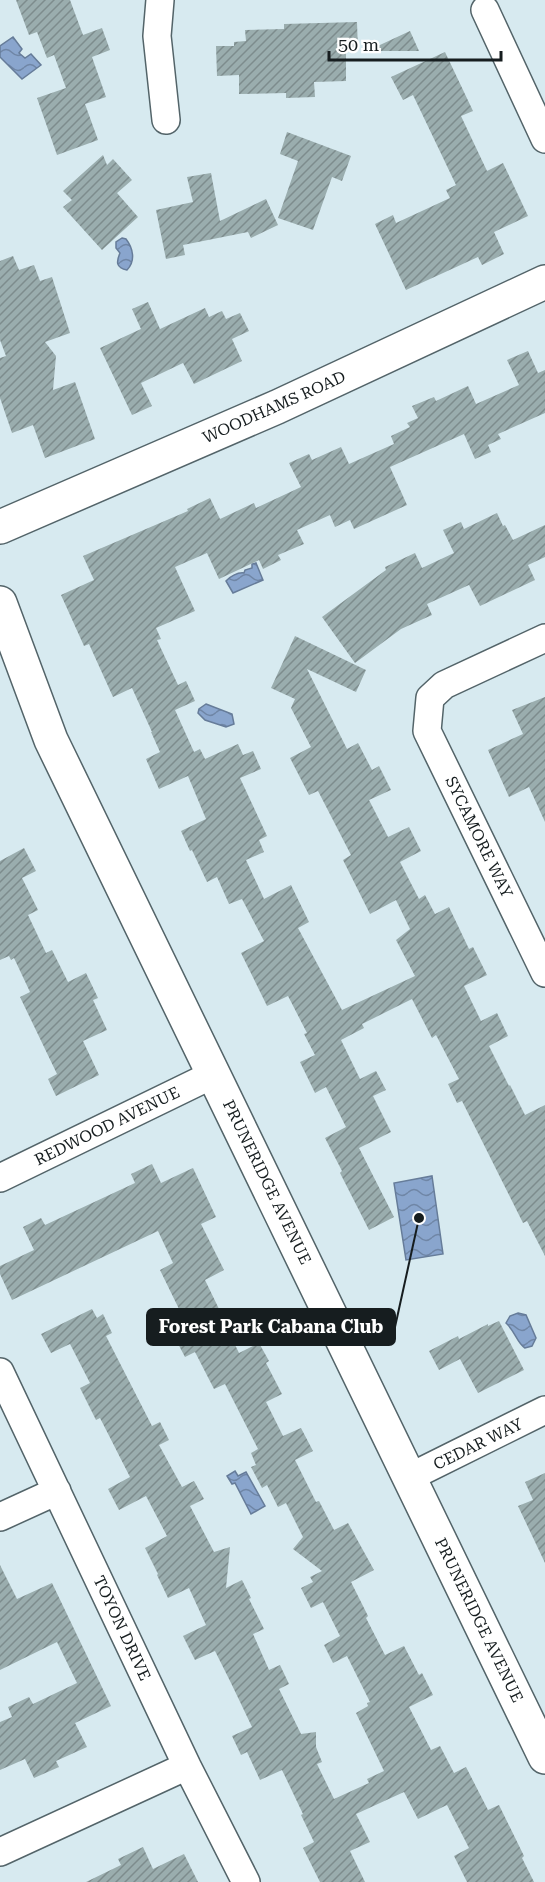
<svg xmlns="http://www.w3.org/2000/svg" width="545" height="1882" font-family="'Roboto Serif',serif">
<defs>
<pattern id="water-waves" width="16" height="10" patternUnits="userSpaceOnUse" patternTransform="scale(1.5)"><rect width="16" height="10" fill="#89a5cd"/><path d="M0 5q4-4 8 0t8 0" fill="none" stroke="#6f86a6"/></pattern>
<pattern id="building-hatch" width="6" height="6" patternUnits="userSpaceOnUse" patternTransform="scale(1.5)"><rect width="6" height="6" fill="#9aadae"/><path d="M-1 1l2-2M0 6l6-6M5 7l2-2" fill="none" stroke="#7d8c8d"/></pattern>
</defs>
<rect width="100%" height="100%" fill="#d7eaf0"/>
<path fill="url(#water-waves)" stroke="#667c99" stroke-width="1.5" d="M13 37 22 49 19 53 25 58 31 54 41 65 22 79 0 57V46Z
M122 238 126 239C133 248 136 261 127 270 116 268 116 262 120 253L116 248V242Z
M256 563 263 580 233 593 226 581C229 577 238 572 244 573L245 570 252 568V564Z
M206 704 232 714 234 724 226 727 205 720 198 713 199 709Z
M432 1176 443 1254 406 1260 394 1183Z
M518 1313 526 1315 536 1338 532 1346 525 1348C517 1343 515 1331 506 1323L510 1316Z
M235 1471 238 1476 246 1472 265 1506 251 1514 235 1483 232 1484 227 1476Z"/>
<path fill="url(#building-hatch)" d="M16 0H70L83 35 102 28 110 50 92 57 106 97 85 104 98 140 57 155 37 98 66 88 54 55 47 58 37 32 29 35Z
M357 22 358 51H346V81L314 82 315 97 286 98V93L239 94V75L217 76 216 46H234V42L246 41 245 30 284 29V24Z
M410 31 419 51H367Z
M445 52 473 111 461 116 487 171 503 163 528 216 494 232 504 254 482 265 478 257 406 290 375 224 393 215 396 223 450 198 446 190 456 185 413 95 403 100 391 77Z
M287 132 351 156 342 181 332 177 313 230 278 218 298 161 280 154Z
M103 155 107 165 113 159 132 180 117 193 138 217 102 250 63 207 72 200 63 191Z
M211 173 220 221 266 199 278 225 251 238 248 232 183 245 185 255 166 259 156 210 193 202 187 177Z
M13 256 19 270 34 265 40 281 52 277 70 333 45 342 56 356 53 390 75 382 95 439 45 458 33 425 12 433 0 398V358L6 356 0 340V261Z
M148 302 160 329 205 308 209 317 222 311 226 319 240 313 249 331 232 339 242 361 194 384 183 363 141 383 152 406 132 415 100 348 141 329 132 309Z
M528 351 538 373 545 370V413L498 434 501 439 488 445 491 452 475 459 464 434 390 467 407 505 354 529 350 520 335 527 330 515 297 530 304 544 278 555 281 560 263 569 259 560 219 579 207 553 175 567 195 611 156 628 161 639 157 640 178 685 186 681 195 701 175 710 194 752 200 749 205 759 238 744 243 755 253 751 261 769 240 778 267 836 259 840 264 852 246 860 264 899 291 885 309 922 298 928 342 1010 415 976 396 940 410 929 396 900 370 914 343 860 351 855 318 791 309 795 290 758 311 747 291 708 295 699 271 688 295 636 366 670 356 692 307 669 347 749 358 743 372 770 379 766 391 790 369 800 388 837 409 827 421 851 400 862 419 899 425 895 435 914 449 907 469 949 473 947 487 975 464 986 481 1021 497 1013 508 1036 489 1046 509 1086 510 1085 525 1115 545 1105V1256L527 1221 523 1223 462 1101 457 1103 448 1084 459 1079 436 1035 432 1038 412 999 362 1024 364 1028 341 1040 360 1079 376 1071 386 1090 373 1096 391 1132 359 1148 394 1217 369 1230 340 1173 342 1171 325 1138 346 1127 326 1087 315 1093 300 1062 315 1055 304 1034 307 1033 288 996 267 1006 241 953 264 941 242 899 229 904 217 877 207 882 192 850 190 851 181 831 206 819 188 776 159 789 146 759 160 752 151 732H152L132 688 113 697 89 644 84 646 61 595 94 580 83 556 188 511 187 509 210 498 220 519 254 503 256 508 301 487 289 463 309 454 312 460 341 447 349 464 394 444 391 436 410 427 407 423 418 418 412 406 434 397 436 401 468 386 476 404 519 385 507 360Z
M497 513 503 526 505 525 513 540 545 525V557L528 565 535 580 480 606 469 585 427 604 432 615 401 629 355 663 322 617 386 570 385 567 415 553 422 568 454 553 443 530 461 522 464 529Z
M545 697V822L529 787 509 797 488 750 523 734 512 710Z
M24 848 36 871 22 878 38 910 28 915 46 953 52 950 68 982 86 973 98 998 93 1000 107 1030 83 1041 99 1075 56 1096 48 1079 57 1074 20 997 30 992 14 958 11 960 9 956 0 960V861Z
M152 1164 161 1183 193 1168 216 1217 201 1224 224 1270 205 1280 219 1309 218 1310 239 1353 259 1343 269 1361 266 1363 282 1394 266 1402 283 1436 301 1428 313 1451 295 1460 316 1502 319 1501 334 1530 348 1523 374 1570 351 1582 368 1616 366 1618 385 1655 404 1646 419 1675 422 1673 433 1695 409 1707 431 1750 440 1746 454 1773 466 1767 488 1810 499 1805 524 1856 522 1858 534 1882H467L454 1856 469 1848 447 1805 418 1819 404 1792 356 1814 370 1842 350 1851 365 1882H320L303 1848 314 1842 301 1815 303 1814 282 1770 260 1780 247 1752 241 1755 232 1736 252 1727 231 1683 215 1651 195 1660 183 1636 206 1625 189 1588 168 1598 157 1575 158 1574 145 1548 167 1536 146 1496 119 1510 108 1489 130 1477 100 1418 96 1420 80 1388 90 1383 70 1344 51 1353 41 1334 92 1309 97 1318 103 1314 112 1333 106 1336 152 1426 160 1422 169 1440 159 1445 182 1487 194 1481 204 1499 190 1506 214 1552 230 1547 226 1588 242 1580 251 1598 249 1599 264 1629 253 1634 269 1670 280 1665 289 1684 279 1689 301 1734 316 1732V1747L322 1762 317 1764 334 1799 369 1783 367 1779 384 1771 356 1713 368 1706 367 1703 370 1702 347 1656 333 1663 324 1645 340 1636 323 1602 311 1608 301 1588 313 1582 310 1577 322 1571 293 1549 303 1537 286 1503 278 1507 267 1485 262 1488 251 1467 256 1465 251 1453 258 1449 225 1384 214 1389 195 1352 185 1357 176 1340 177 1339 166 1316 179 1309 160 1270 173 1263 158 1231 12 1300 0 1274V1266L34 1250 23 1227 41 1218 45 1225 135 1183 131 1174Z
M499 1321 524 1370 478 1393 460 1359 439 1370 429 1351 458 1336 459 1339 488 1324V1326Z
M545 1473V1563L518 1506 533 1500 525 1482Z
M0 1565 17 1599 52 1583 111 1706 75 1723 87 1747 56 1761 59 1767 34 1778 25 1759 0 1770V1722L12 1717 8 1707 29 1697 33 1704 77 1683 57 1642 0 1670Z
M143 1847 153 1869 184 1854 198 1882H86L121 1865 118 1859Z"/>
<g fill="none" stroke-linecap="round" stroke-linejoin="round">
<g stroke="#536469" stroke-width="30">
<path id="minor" d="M160 0 157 36 166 120
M485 10 545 139
M545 638 444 685 430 698 427 731 545 973
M0 1178 214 1074
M0 1372 187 1766 246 1882
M410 1477 545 1410
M0 1517 57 1491
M0 1852 187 1766"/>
</g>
<g stroke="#536469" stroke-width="36">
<path id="tertiary" d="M0 527 277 407 545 282"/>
</g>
<g stroke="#536469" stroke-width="36">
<path id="secondary" d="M0 603 51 740 545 1757"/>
</g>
<use href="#minor" stroke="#fff" stroke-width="27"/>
<use href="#tertiary" stroke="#fff" stroke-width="33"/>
<use href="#secondary" stroke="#fff" stroke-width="33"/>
</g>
<g text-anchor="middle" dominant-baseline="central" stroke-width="4.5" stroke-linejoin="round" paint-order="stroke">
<g font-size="16" fill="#161d1f" stroke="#fff">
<text transform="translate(274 407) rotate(-24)">WOODHAMS ROAD</text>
<text transform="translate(479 837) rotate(64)">SYCAMORE WAY</text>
<text transform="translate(107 1126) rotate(-26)">REDWOOD AVENUE</text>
<text transform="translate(267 1182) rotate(64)">PRUNERIDGE AVENUE</text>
<text transform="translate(478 1444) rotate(-26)">CEDAR WAY</text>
<text transform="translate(479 1620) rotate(64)">PRUNERIDGE AVENUE</text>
<text transform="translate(122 1628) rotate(65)">TOYON DRIVE</text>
</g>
</g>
<path fill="none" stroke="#161d1f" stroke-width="2" d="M419 1218L395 1327"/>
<circle fill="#161d1f" stroke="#fff" stroke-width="2" cx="419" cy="1218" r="6"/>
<rect fill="#161d1f" stroke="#161d1f" stroke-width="2" x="147" y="1309" width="248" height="36" rx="6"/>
<g font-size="18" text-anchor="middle" font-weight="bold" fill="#fff">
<text x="271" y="1333">Forest Park Cabana Club</text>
</g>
<path d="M329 51v9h172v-9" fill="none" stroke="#161d1f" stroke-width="3"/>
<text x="338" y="51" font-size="18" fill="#161d1f" stroke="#ffffff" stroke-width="4.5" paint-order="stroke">50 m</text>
</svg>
